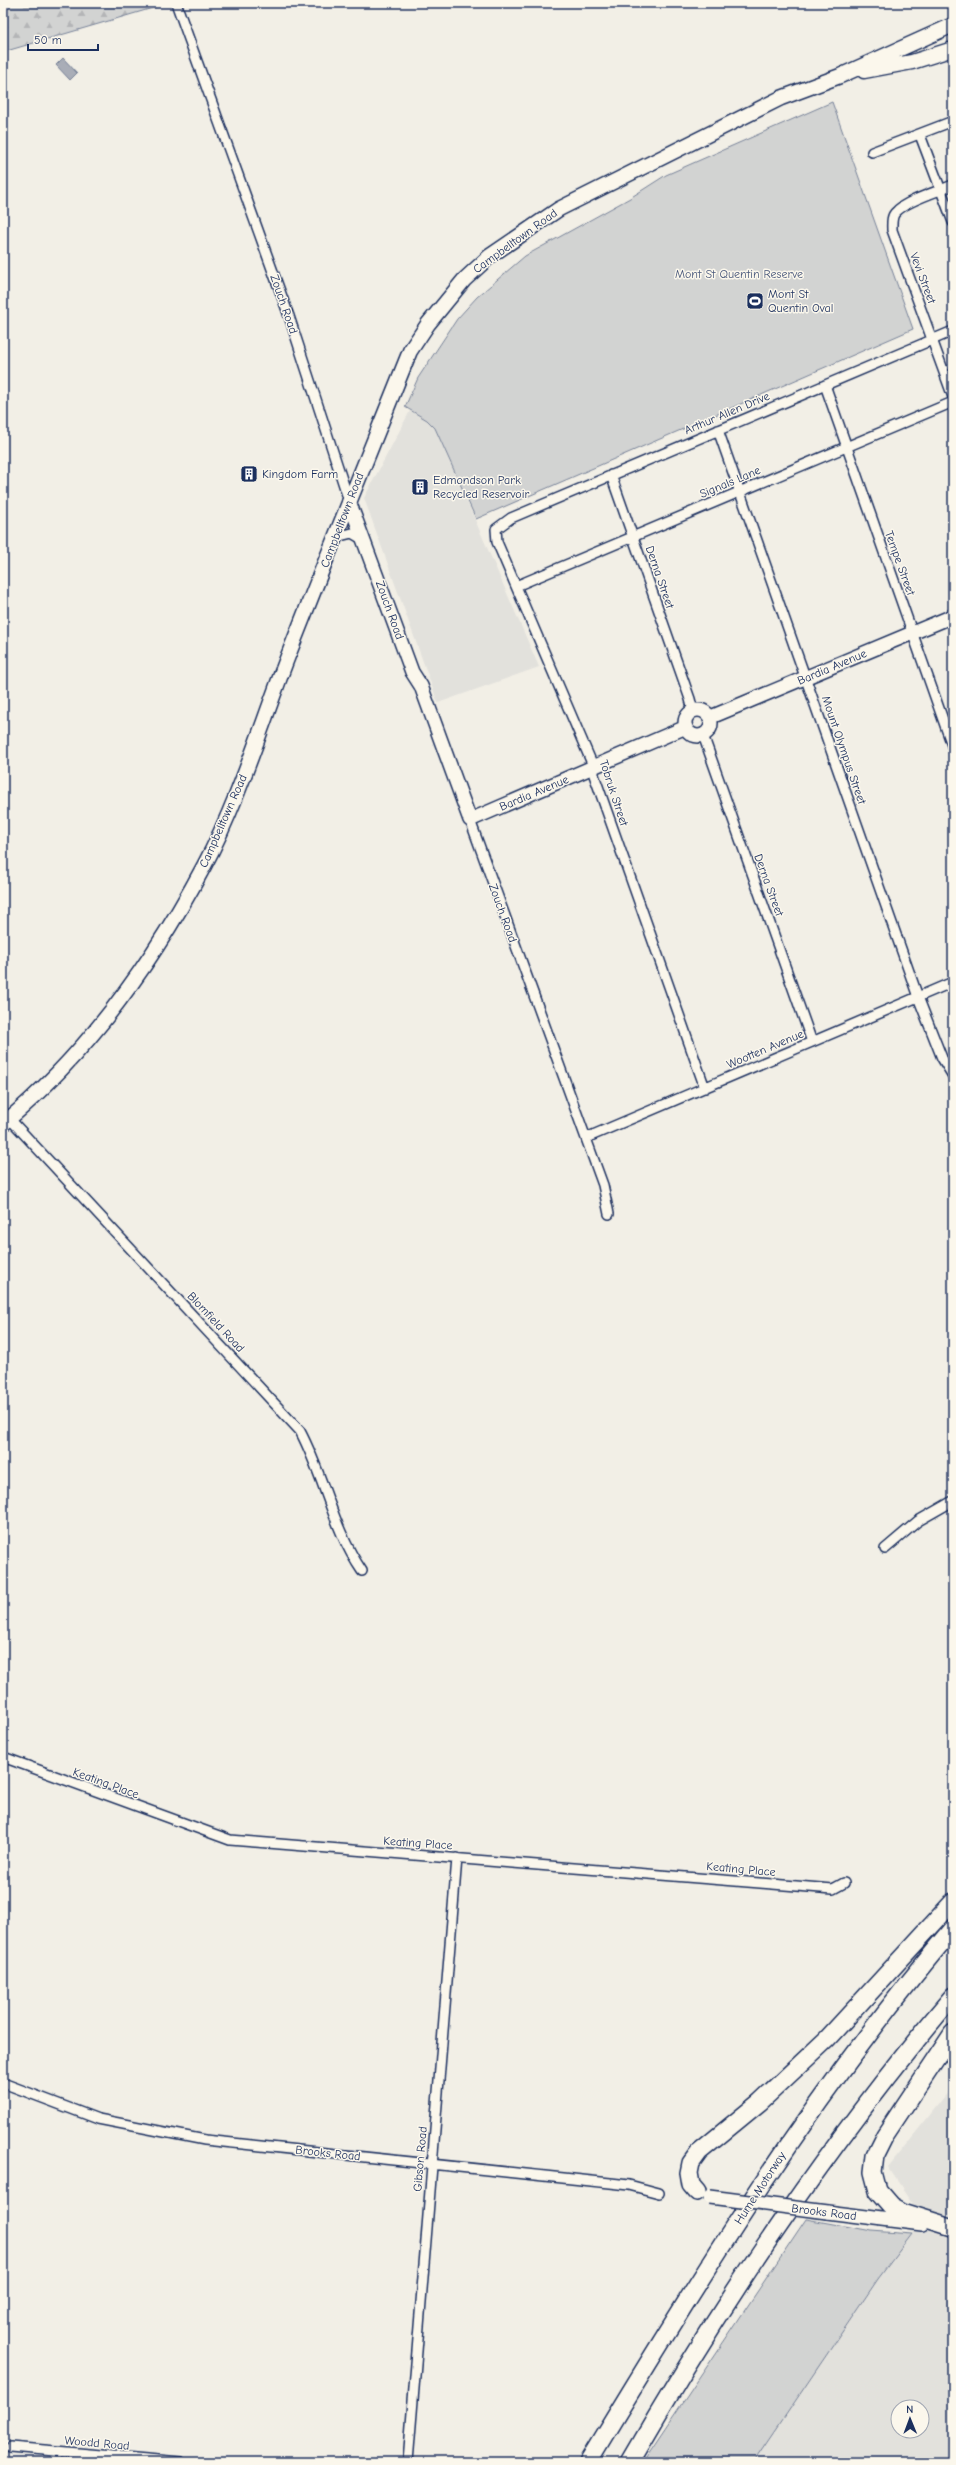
<svg xmlns="http://www.w3.org/2000/svg" width="956" height="2465" font-family="'Comic Neue',sans-serif">
<defs>
<pattern id="forest-firs" width="22" height="20" patternUnits="userSpaceOnUse"><rect width="22" height="20" fill="#d2d3d2"/><path d="M5 1l3.5 6h-7zM16 11l3.5 6h-7z" fill="#b4b5b7"/></pattern>
</defs>
<rect width="100%" height="100%" fill="#f2efe6"/>
<filter id="ink" filterUnits="userSpaceOnUse"><feTurbulence type="fractalNoise" baseFrequency=".025" numOctaves="2"/><feDisplacementMap in="SourceGraphic" scale="8" xChannelSelector="R" yChannelSelector="G"/><feConvolveMatrix kernelMatrix="1 2 1 2 8 2 1 2 1" color-interpolation-filters="sRGB"/></filter>
<g filter="url(#ink)">
<path fill="#e2e1dc" fill-rule="evenodd" d="M410 411 427 420 435 428 539 667 438 703 364 498Z
M953 2086V2462H754L878 2279 912 2234 915 2207 888 2167ZM898 2407H922V2431H898Z"/>
<path fill="#d2d3d2" stroke="#768198" d="M832 102 913 329 476 519 435 428 427 420 405 407 418 378 457 319 477 297 525 256 630 198 666 175Z
M806 2219 871 2231 912 2234 878 2279 754 2462H643Z"/>
<path fill="url(#forest-firs)" stroke="#768198" d="M3 3H162L163 5 3 52Z"/>
<path fill="#a9adb7" stroke="#707b93" d="M63 58 77 73 70 80 56 65Z"/>
<g fill="none" stroke-linecap="round" stroke-linejoin="round">
<g stroke="#1b2f5e" stroke-width="12">
<path id="street" d="M176 3 289 316 349 501
M920 135 953 222
M872 152 953 121
M953 185C939 191 905 201 896 212 891 216 892 224 892 230L953 397
M825 385 953 748
M718 430 918 997 942 1058 953 1076
M611 475 690 699 693 711
M336 537 352 533 364 540
M516 586 953 402
M703 735 812 1042
M470 820 603 1185 609 1214
M705 1088 594 775V768L497 542 496 529 511 518 953 331
M9 1118 300 1431C324 1476 333 1529 362 1571
M586 1138 953 982
M885 1549 918 1521 953 1501
M3 1757 230 1840 833 1889 844 1883
M3 2083 98 2119 205 2140 629 2185 659 2193
M10 2447 181 2462
M408 2462 457 1858"/>
</g>
<g stroke="#1b2f5e" stroke-width="16">
<path id="secondary" d="M349 501 412 672 421 686 470 820 686 727
M685 723a13 13 0 1 1 26 0a13 13 0 1 1-26 0Z
M711 717 953 616
M827 2212 922 2224"/>
</g>
<g stroke="#1b2f5e" stroke-width="17">
<path id="primary" d="M864 71 912 62 953 49
M3 1124C87 1054 153 962 204 866 239 800 261 726 288 656 328 554 369 452 410 351L428 324 464 280 490 256 559 209 781 98 840 76 953 25"/>
</g>
<g stroke="#1b2f5e" stroke-width="20">
<path id="highway" d="M697 2192 691 2185 689 2173 691 2163 699 2152 760 2102 827 2039 953 1902
M951 2227 900 2211 891 2206 878 2191 873 2172 875 2155 885 2135 953 2033
M588 2462C699 2278 813 2093 953 1929
M630 2462C724 2299 831 2140 953 1996"/>
</g>
<use href="#street" stroke="#fbf7ec" stroke-width="9"/>
<use href="#secondary" stroke="#fbf7ec" stroke-width="13"/>
<use href="#primary" stroke="#fbf7ec" stroke-width="14"/>
<use href="#highway" stroke="#fbf7ec" stroke-width="17"/>
<g stroke="#1b2f5e" stroke-width="16" stroke-linecap="butt">
<path id="secondary-bridge" d="M710 2197 827 2212"/>
</g>
<use href="#secondary-bridge" stroke="#fbf7ec" stroke-width="13"/>
</g>
</g>
<defs>
<g id="stadium-square" transform="scale(0.9)"><rect x="-9" y="-9" width="18" height="18" rx="4" fill="#1b2f5e" stroke="#fbf7ec"/><path d="M0-5a6.5 5 0 1 0 0 10a6.5 5 0 1 0 0-10ZM-3.5-1.8h7v3.6h-7Z" fill="#fff"/></g>
<g id="building-square" transform="scale(0.9)"><rect x="-9" y="-9" width="18" height="18" rx="4" fill="#1b2f5e" stroke="#fbf7ec"/><path d="M-4-6H4V6H1V3H-1V6H-4ZM-2.5-4.3h1.7v1.8h-1.7ZM.8-4.3h1.7v1.8H.8ZM-2.5-1h1.7V.8h-1.7ZM.8-1h1.7V.8H.8Z" fill="#fff"/></g>
</defs>
<g fill-rule="evenodd">
<use href="#stadium-square" x="755" y="301"/>
<use href="#building-square" x="249" y="474"/>
<use href="#building-square" x="420" y="487"/>
</g>
<g text-anchor="middle" dominant-baseline="central" stroke-width="3" stroke-linejoin="round" paint-order="stroke">
<g font-size="12" fill="#1b2f5e" stroke="#fbf7ec">
<text transform="translate(515 241) rotate(-36)">Campbelltown Road</text>
<text transform="translate(923 278) rotate(69)">Vevi Street</text>
<text transform="translate(284 304) rotate(71)">Zouch Road</text>
<text transform="translate(727 413) rotate(-23)">Arthur Allen Drive</text>
<text transform="translate(730 482) rotate(-23)">Signals Lane</text>
<text transform="translate(342 520) rotate(-69)">Campbelltown Road</text>
<text transform="translate(900 563) rotate(70)">Tempe Street</text>
<text transform="translate(660 577) rotate(71)">Derna Street</text>
<text transform="translate(390 610) rotate(70)">Zouch Road</text>
<text transform="translate(832 667) rotate(-23)">Bardia Avenue</text>
<text transform="translate(844 750) rotate(71)">Mount Olympus Street</text>
<text transform="translate(534 793) rotate(-23)">Bardia Avenue</text>
<text transform="translate(614 793) rotate(72)">Tobruk Street</text>
<text transform="translate(223 821) rotate(-66)">Campbelltown Road</text>
<text transform="translate(769 885) rotate(70)">Derna Street</text>
<text transform="translate(503 913) rotate(70)">Zouch Road</text>
<text transform="translate(765 1049) rotate(-23)">Wootten Avenue</text>
<text transform="translate(216 1322) rotate(47)">Blomfield Road</text>
<text transform="translate(106 1783) rotate(20)">Keating Place</text>
<text transform="translate(418 1843) rotate(4)">Keating Place</text>
<text transform="translate(741 1869) rotate(5)">Keating Place</text>
<text transform="translate(328 2153) rotate(6)">Brooks Road</text>
<text transform="translate(420 2159) rotate(-85)">Gibson Road</text>
<text transform="translate(760 2188) rotate(-57)">Hume Motorway</text>
<text transform="translate(824 2212) rotate(7)">Brooks Road</text>
<text transform="translate(97 2443) rotate(5)">Woodd Road</text>
</g>
<g font-size="12" fill="#49587b" stroke="#fbf7ec">
<text x="739" y="274">Mont St Quentin Reserve</text>
</g>
<g font-size="12" fill="#1b2f5e" stroke="#fbf7ec" text-anchor="start">
<text x="768" y="294">Mont St<tspan x="768" dy="14">Quentin Oval</tspan></text>
<text x="262" y="474">Kingdom Farm</text>
<text x="433" y="480">Edmondson Park<tspan x="433" dy="14">Recycled Reservoir</tspan></text>
</g>
</g>
<rect width="956" height="2465" fill="none" stroke="#fbf7ec" stroke-width="16"/>
<rect x="8" y="8" width="940" height="2449" fill="none" stroke="#1b2f5e" stroke-width="1.5" filter="url(#ink)"/>
<g transform="translate(910 2419) rotate(359)"><circle r="19" fill="#fbf7ec" stroke="#a1a7b3"/>
<path d="M0-3L7 15L0 10L-7 15Z" fill="#1b2f5e"/>
<text y="-6" font-size="11" font-weight="bold" text-anchor="middle" fill="#1b2f5e">N</text>
</g>
<path d="M28 44v6h70v-6" fill="none" stroke="#1b2f5e" stroke-width="2"/>
<text x="34" y="44" font-size="12" fill="#1b2f5e" stroke="#fbf7ec" stroke-width="3" paint-order="stroke">50 m</text>
</svg>
